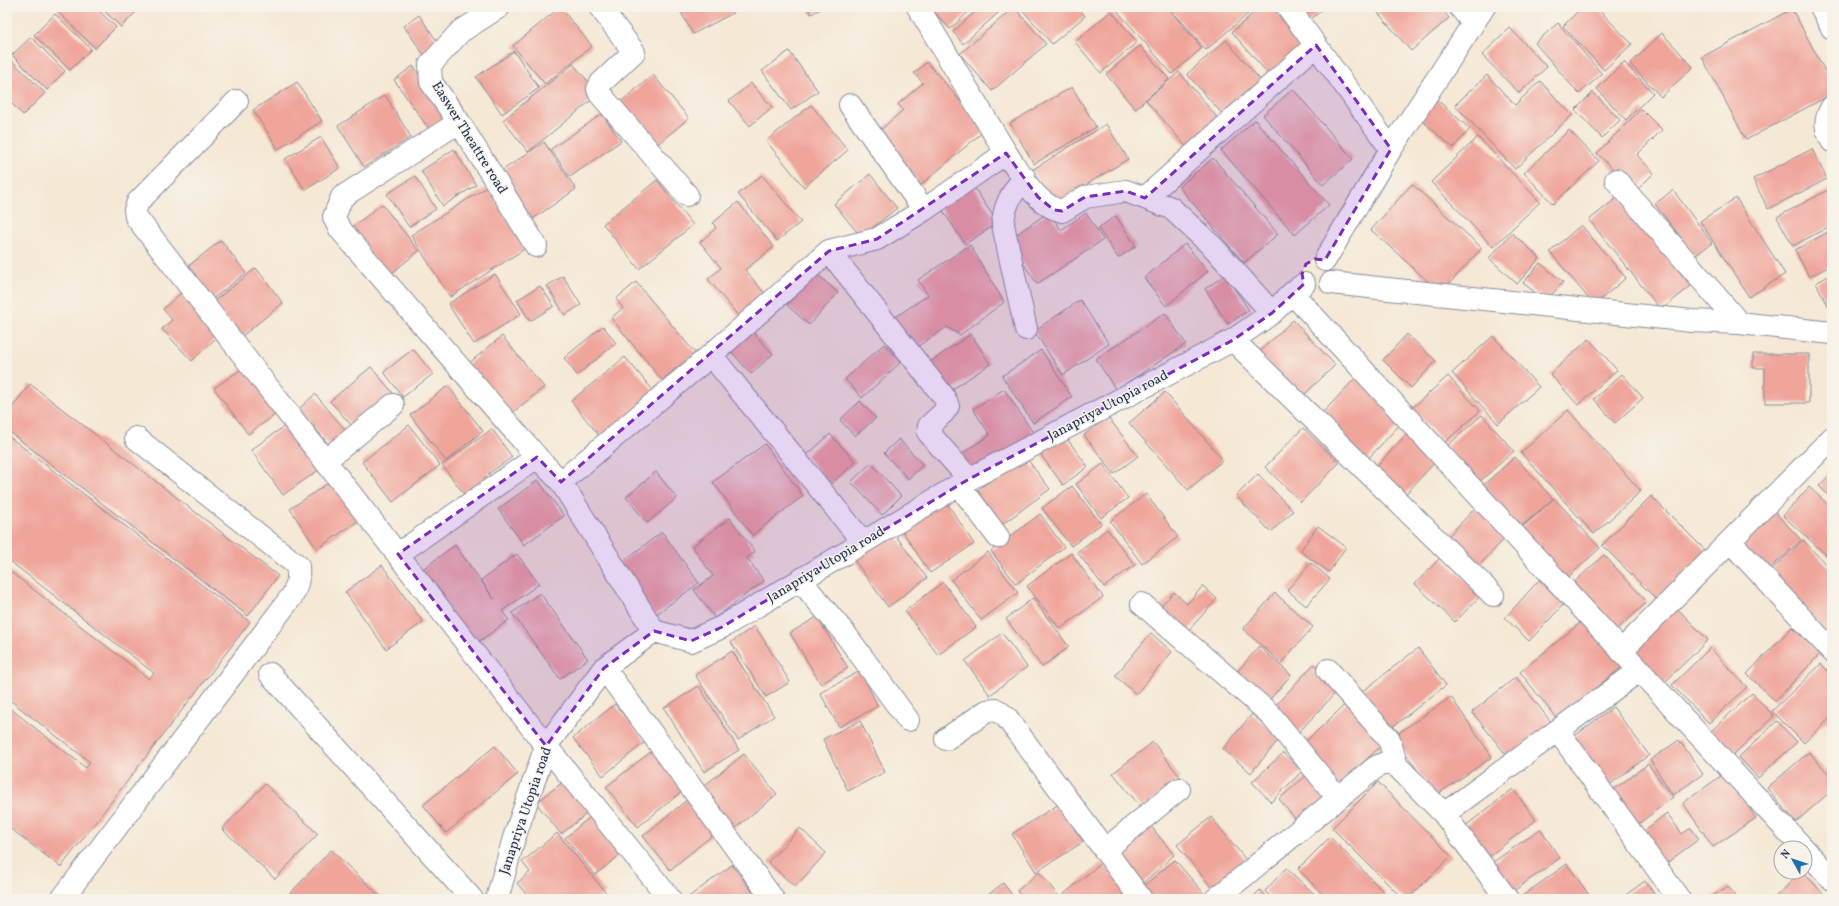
<svg xmlns="http://www.w3.org/2000/svg" width="1839" height="906" font-family="Vollkorn,serif">
<rect width="100%" height="100%" fill="#f7f3e8"/>
<filter id="ink" filterUnits="userSpaceOnUse"><feTurbulence type="fractalNoise" baseFrequency=".025" numOctaves="2"/><feDisplacementMap in="SourceGraphic" scale="8" xChannelSelector="R" yChannelSelector="G"/><feConvolveMatrix kernelMatrix="1 2 1 2 8 2 1 2 1" color-interpolation-filters="sRGB"/></filter>
<filter id="wash" filterUnits="userSpaceOnUse"><feTurbulence type="fractalNoise" baseFrequency=".012" numOctaves="4" result="noise"/><feDisplacementMap in="SourceGraphic" scale="16" xChannelSelector="R" yChannelSelector="G"/><feGaussianBlur stdDeviation="0.9" result="paint"/><feColorMatrix in="noise" values="0 0 0 0 0 0 0 0 0 0 0 0 0 0 0 0 0 1.4 0 .05"/><feComposite in="paint" operator="in"/></filter>
<g filter="url(#wash)">
<rect width="100%" height="100%" fill="#f5e8d5"/>
<g id="blocks">
<path fill="#f0a59b" d="M61 7H95L116 27 95 48 57 11Z
M100 7H141L121 27Z
M560 7 592 46 545 84 513 46Z
M678 7H729L733 13 693 34Z
M807 7H824L811 14Z
M930 7H967L970 10 950 29Z
M976 7H1005L963 44 953 32 978 9Z
M1014 7 1046 44 992 91 960 54Z
M1020 7H1077L1085 16 1052 44Z
M1114 7H1167L1202 48 1172 74Z
M1169 7H1256L1206 50Z
M1260 7H1271L1305 46 1270 76 1232 32Z
M1294 7H1325L1307 23Z
M1373 7H1440L1449 18 1411 51Z
M1582 7H1596L1632 44 1604 70 1563 26Z
M1792 9 1832 84V94L1746 140 1702 57Z
M1111 11 1137 42 1101 73 1075 42Z
M55 14 91 49 70 70 34 35Z
M419 15 439 44 424 55 404 26Z
M1558 23 1602 74 1579 94 1535 43Z
M1510 28 1547 67 1519 93 1482 55Z
M1662 33 1693 67 1661 97 1630 64Z
M31 37 65 71 47 90 12 55Z
M1226 40 1263 83 1225 117 1187 74Z
M1140 46 1169 79 1135 109 1106 74Z
M514 51 539 88 502 114 476 77Z
M789 51 818 91 791 110 762 71Z
M9 58 45 93 23 115 7 99V60Z
M927 62 985 130 921 185 877 133 903 110 898 104 923 83 914 73Z
M1624 62 1653 93 1626 120 1597 89Z
M573 64 599 94 528 152 503 120Z
M413 66 448 116 429 129 394 80Z
M1179 72 1221 122 1189 150 1146 100Z
M653 75 689 118 654 147 618 104Z
M1487 75 1515 105 1540 81 1572 115 1515 169 1455 105Z
M297 82 322 121 278 149 253 110Z
M751 83 772 107 750 126 729 101Z
M1072 87 1096 127 1034 164 1010 123Z
M1293 89 1353 159 1323 185 1263 115Z
M1593 92 1620 120 1602 138 1575 110Z
M385 95 411 137 364 167 338 126Z
M1434 97 1470 129 1453 148 1417 116Z
M811 105 848 150 804 187 766 141Z
M1641 109 1662 130 1637 155 1654 173 1635 192 1597 153Z
M602 114 621 141 570 177 551 149Z
M1255 120 1329 205 1295 235 1221 150Z
M1106 124 1128 159 1053 205 1032 170Z
M1569 130 1599 161 1553 204 1524 173Z
M321 137 340 168 305 190 285 159Z
M1478 137 1540 202 1493 247 1431 182Z
M544 142 576 189 530 221 497 174Z
M454 149 476 185 443 206 421 171Z
M1812 149 1827 179 1768 209 1753 179Z
M1213 158 1278 234 1244 263 1179 187Z
M870 174 897 208 861 237 834 204Z
M762 175 801 222 777 241 738 194Z
M415 176 436 209 409 227 387 194Z
M657 180 693 225 639 269 603 224Z
M971 183 998 223 965 244 939 205Z
M1412 184 1482 248 1441 293 1371 230Z
M487 187 526 248 450 297 411 235Z
M1832 188V225L1793 246 1777 217Z
M1673 190 1712 243 1695 256 1655 204Z
M1619 196 1691 286 1661 310 1589 220Z
M1736 198 1785 274 1749 297 1700 221Z
M738 202 774 247 745 270 766 295 739 317 708 279 721 268 700 242 716 228 713 223Z
M382 204 419 251 388 276 351 228Z
M1049 212 1061 230 1086 213 1103 240 1037 284 1008 240Z
M1116 216 1136 246 1118 258 1098 228Z
M1581 225 1626 278 1594 305 1550 252Z
M1832 230V265L1809 277 1795 250Z
M1512 233 1540 258 1517 284 1489 258Z
M221 240 246 273 210 301 185 269Z
M1185 244 1208 271 1166 306 1144 278Z
M970 245 1004 302 960 335 947 327 911 351 891 320 928 295 918 280Z
M1540 263 1563 282 1546 301 1523 283Z
M256 268 283 303 241 337 213 302Z
M816 273 838 293 809 325 787 305Z
M495 274 521 314 474 344 448 304Z
M1832 274V313L1816 283Z
M1225 275 1249 310 1228 324 1205 289Z
M563 276 581 305 565 315 547 286Z
M636 282 695 353 662 380 611 318 623 308 616 299Z
M540 286 554 306 530 321 517 300Z
M182 292 220 334 192 361 162 329 172 320 163 309Z
M1080 300 1109 344 1063 375 1034 331Z
M1165 313 1186 344 1116 390 1096 359Z
M1293 320 1335 365 1300 399 1258 353Z
M603 326 616 343 577 375 564 358Z
M749 328 773 354 751 374 728 348Z
M971 334 990 364 950 391 930 362Z
M1407 334 1436 361 1411 388 1383 360Z
M502 336 544 387 505 419 463 368Z
M1493 336 1539 387 1498 424 1452 373Z
M1589 339 1617 370 1578 405 1550 374Z
M884 344 901 362 862 398 845 379Z
M413 349 433 374 403 397 384 372Z
M1041 350 1072 397 1033 423 1002 376Z
M1753 354H1809V403H1765V368H1753Z
M625 357 656 394 602 439 571 401Z
M246 366 279 412 248 434 214 388Z
M371 367 393 393 352 426 330 401Z
M1622 374 1643 398 1615 423 1594 399Z
M1357 376 1404 420 1365 462 1318 418Z
M1448 376 1480 411 1444 443 1412 408Z
M30 384 278 576 248 616 7 430V414Z
M448 386 483 431 446 461 410 415Z
M1004 389 1034 434 971 475 958 456 990 435 973 409Z
M1165 392 1223 460 1188 490 1129 423Z
M315 394 347 432 330 446 299 409Z
M860 401 876 418 855 436 840 420Z
M1568 410 1641 491 1594 534 1521 453Z
M1482 415 1514 451 1478 483 1446 447Z
M1108 417 1138 456 1114 474 1084 435Z
M290 422 323 467 283 495 251 450Z
M409 425 440 465 393 502 362 462Z
M1303 428 1339 463 1301 502 1265 467Z
M492 429 512 457 488 474 494 480 467 498 442 465Z
M1409 431 1438 459 1400 500 1371 473Z
M830 434 856 462 831 484 806 456Z
M7 435 250 622 61 867 7 826V706L86 768 90 762 7 698V569L149 679 154 673 7 559V503L12 496 7 492Z
M1065 436 1088 467 1063 485 1041 455Z
M899 439 923 465 908 479 884 453Z
M765 444 803 496 752 535 713 482Z
M1024 455 1050 489 996 529 971 495Z
M1515 457 1553 499 1517 530 1480 488Z
M871 463 901 496 882 515 851 482Z
M1103 464 1128 498 1101 518 1076 484Z
M656 472 677 498 647 523 626 497Z
M1832 472V499L1819 486Z
M1258 474 1293 511 1271 532 1236 496Z
M334 479 361 519 317 549 290 509Z
M538 480 564 516 524 545 498 509Z
M1072 486 1101 524 1071 546 1042 508Z
M1809 487 1832 508V556L1830 558 1783 516Z
M1146 494 1178 537 1142 564 1110 521Z
M1651 496 1707 552 1658 601 1602 545Z
M1554 498 1600 548 1564 581 1519 530Z
M945 500 974 544 930 573 901 529Z
M1478 505 1509 534 1474 571 1443 542Z
M1774 511 1801 540 1766 572 1740 543Z
M1040 514 1064 547 1016 584 991 551Z
M730 518 755 552 747 558 764 581 715 618 694 590 713 576 692 546Z
M1318 526 1346 547 1329 572 1300 551Z
M890 528 927 578 888 607 852 557Z
M1107 529 1135 565 1104 587 1077 552Z
M662 532 699 583 655 615 618 565Z
M1803 540 1832 571V638L1770 571Z
M455 545 494 599 481 580 517 554 539 584 502 611 509 620 474 645 420 571Z
M988 552 1018 593 981 620 951 580Z
M1071 553 1103 597 1060 629 1027 586Z
M1604 555 1647 602 1611 635 1568 588Z
M1441 557 1481 595 1455 622 1415 584Z
M1311 563 1330 579 1306 606 1287 590Z
M382 565 423 622 386 649 345 592Z
M1539 580 1564 604 1529 641 1505 618Z
M943 582 976 627 938 655 905 611Z
M1203 586 1217 599 1185 634 1158 609 1174 592 1187 604Z
M540 593 588 659 560 679 512 613Z
M1275 593 1313 627 1281 663 1243 629Z
M1033 598 1069 647 1042 667 1006 619Z
M1672 603 1708 640 1664 683 1628 646Z
M817 617 848 668 821 684 790 633Z
M1585 619 1623 666 1557 719 1520 672Z
M755 626 790 682 766 697 731 642Z
M1792 627 1820 654 1775 701 1747 674Z
M1002 633 1027 667 990 695 965 661Z
M1151 633 1172 652 1136 694 1115 676Z
M1259 646 1291 675 1265 705 1233 677Z
M1418 648 1446 685 1386 732 1358 695Z
M1710 648 1747 687 1709 723 1672 685Z
M732 651 774 716 738 740 695 675Z
M1314 664 1340 688 1299 732 1273 708Z
M1821 664 1832 675V716L1804 743 1772 711Z
M860 671 878 706 839 727 820 693Z
M1516 677 1551 722 1508 757 1472 712Z
M699 686 739 750 704 772 664 708Z
M1752 693 1774 716 1733 755 1710 732Z
M1451 697 1492 757 1435 796 1394 736Z
M1350 700 1385 742 1336 788 1302 745Z
M615 704 645 742 603 776 573 738Z
M1613 707 1649 755 1604 789 1568 741Z
M1252 714 1280 738 1251 773 1223 749Z
M860 721 885 772 848 791 823 739Z
M1777 721 1797 742 1758 778 1739 757Z
M1679 740 1703 774 1673 795 1650 760Z
M1153 742 1181 778 1142 809 1113 773Z
M495 746 518 774 446 833 423 805Z
M653 750 685 789 638 827 606 787Z
M1809 752 1832 778V790L1796 822 1767 788Z
M1283 753 1302 771 1271 802 1252 782Z
M744 754 777 794 733 830 700 789Z
M1648 764 1673 797 1636 826 1610 792Z
M1725 773 1756 818 1713 847 1683 803Z
M1307 775 1331 803 1302 827 1279 799Z
M569 777 593 809 561 834 536 803Z
M1378 782 1451 856 1408 899H1403L1332 828Z
M265 784 318 834 275 879 222 829Z
M1513 789 1536 820 1487 858 1464 827Z
M688 799 715 833 670 870 643 836Z
M1059 804 1083 842 1036 872 1012 834Z
M597 811 627 849 595 875 565 838Z
M1667 813 1682 834 1691 828 1699 839 1665 864 1641 833Z
M1211 817 1246 860 1212 888 1177 845Z
M1146 820 1174 855 1142 884 1112 850Z
M800 828 826 853 795 887 768 862Z
M1540 829 1560 858 1512 892 1492 863Z
M557 833 606 893 598 899H530L517 883 530 872 522 862Z
M1330 837 1385 893 1379 899H1327L1298 869Z
M331 850 383 899H285Z
M1175 860 1207 897 1204 899H1151L1141 888Z
M1102 862 1127 892 1119 899H1068L1064 894Z
M1567 864 1592 899H1523L1522 896Z
M732 865 758 899H692L690 896Z
M1286 868 1320 899H1273L1265 891Z
M1039 872 1061 899H1023L1017 891Z
M1803 872 1828 899H1773L1802 872Z
M1645 881 1658 899H1620Z
M1003 883 1015 899H983Z
M1728 886 1737 899H1708Z
M1260 890 1268 899H1251Z"/>
</g>
</g>
<g filter="url(#ink)">
<use href="#blocks" fill-opacity="0" stroke="#888c9a" stroke-width="1"/>
<g fill="none" stroke-linecap="round" stroke-linejoin="round">
<g stroke="#888c9a" stroke-width="24">
<path id="street" d="M499 7 460 32 430 65 431 82 459 122 536 246
M600 7 634 52 601 83 598 89 600 94 687 195
M1288 7 1391 149
M1460 7 1473 23
M1821 7 1832 28
M237 101 138 202 135 210 136 217 546 746 670 899
M850 105 924 210
M1832 107C1824 120 1825 128 1832 141
M459 122 342 197 334 217 339 228 537 457 561 482 654 631
M1006 153C1020 173 1036 206 1062 211L1085 197 1126 191 1171 208 1214 248 1272 313
M1024 177C1012 194 1004 204 1003 225L1026 329
M1616 180 1739 323
M1145 198 1316 45
M829 251 944 397 948 406 944 412 929 426 928 432 969 479
M1325 260 1391 149 1484 7
M1331 283 1692 321 1739 323 1832 333
M1292 293 1803 848
M1233 340 1493 595
M711 355 863 542
M325 461 393 405
M561 482 711 355 829 251 877 239 924 210 1006 153 918 7
M959 485 998 537
M1730 541 1832 651
M398 554 537 457
M801 581 846 635 908 720
M1142 604 1269 713 1338 798
M1621 651 1832 438
M604 668 773 899
M1328 670 1389 739 1397 766
M270 674 472 899
M1558 731 1679 899
M946 739 987 711 997 710 1007 718 1141 899
M1444 814 1640 670
M1105 850 1179 789
M1805 850 1832 879
M62 899 292 596C298 586 299 577 298 566L136 438
M497 899 514 838 546 746 604 668 654 631 691 641 722 627 969 479 1233 340 1272 313 1292 293 1304 284
M1216 899 1376 767 1385 763 1397 766 1444 814 1507 899"/>
</g>
<use href="#street" stroke="#fff" stroke-width="22"/>
</g>
</g>
<path fill="#7b2cbf" fill-opacity="0.2" stroke="#7b2cbf" stroke-width="3" stroke-dasharray="8 5" stroke-linejoin="round" d="M1316 45 1391 149 1325 260 1315 259 1306 264 1302 274 1304 284 1272 313 1233 340 969 479 722 627 691 641 654 631 604 668 546 746 398 554 537 457 561 482 829 251 877 239 1006 153 1038 197 1054 210 1062 211 1085 197 1126 191 1145 198Z"/>
<g text-anchor="middle" dominant-baseline="central" stroke-width="3" stroke-linejoin="round" paint-order="stroke">
<g font-size="14" fill="#1b2f5e" stroke="#f7f3e8">
<text transform="translate(469 138) rotate(58)">Easwer Theattre road</text>
<text transform="translate(1108 406) rotate(-28)">Janapriya Utopia road</text>
<text transform="translate(826 565) rotate(-31)">Janapriya Utopia road</text>
<text transform="translate(526 811) rotate(-71)">Janapriya Utopia road</text>
</g>
</g>
<rect width="1839" height="906" fill="none" stroke="#f7f3e8" stroke-width="24"/>
<g transform="translate(1793 860) rotate(309)"><circle r="19" fill="#f7f3e8" stroke="#9fa5b1"/>
<path d="M0-3L7 15L0 10L-7 15Z" fill="#1f6fb2"/>
<text y="-6" font-size="11" font-weight="bold" text-anchor="middle" fill="#1b2f5e">N</text>
</g>
</svg>
